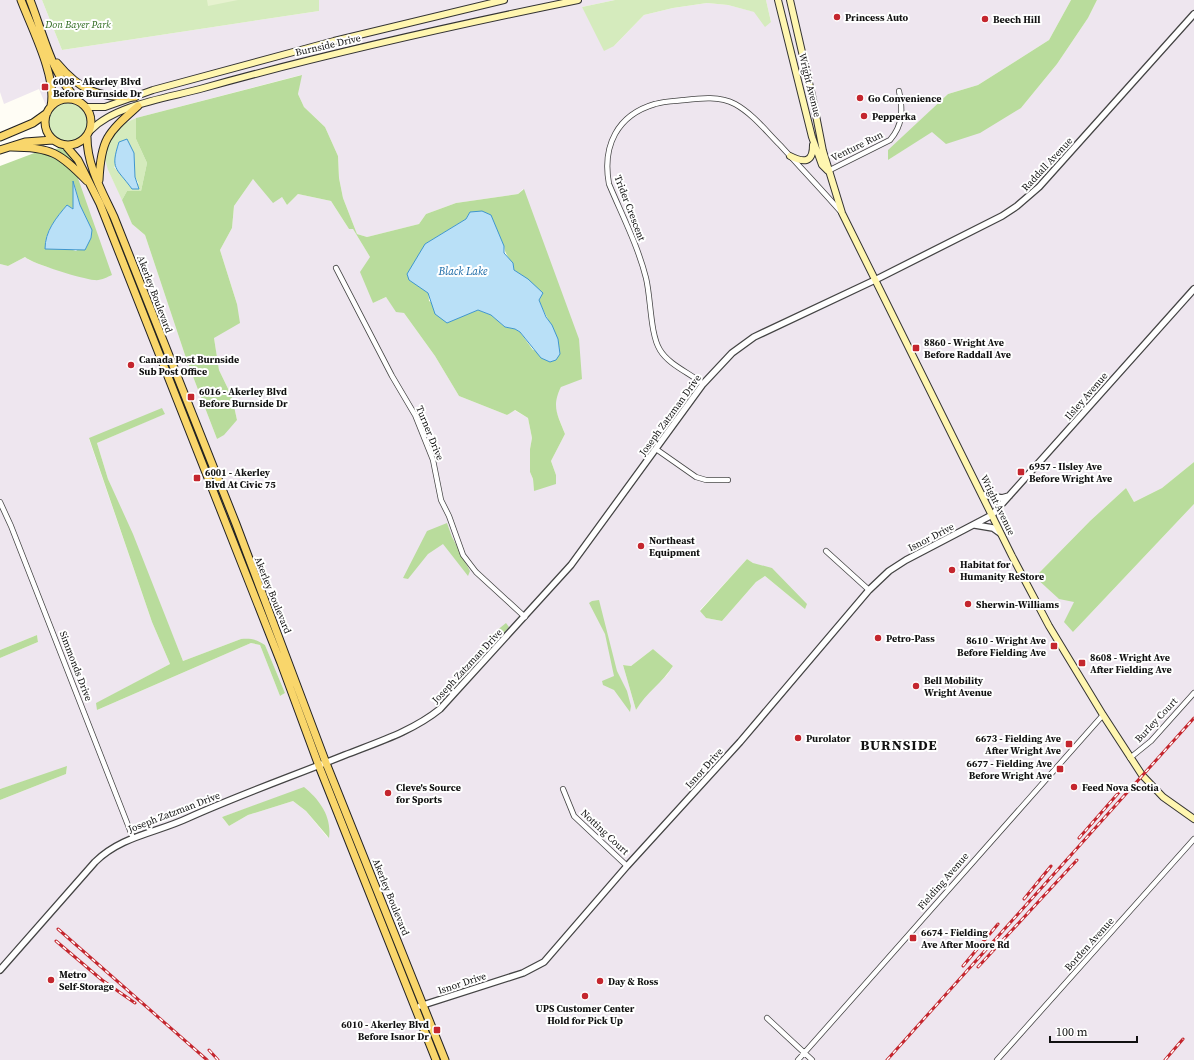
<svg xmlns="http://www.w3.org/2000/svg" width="1194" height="1060" font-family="'Source Serif 4',serif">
<rect width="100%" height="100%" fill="#fffdf5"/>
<path fill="#eee6ef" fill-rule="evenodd" d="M0 0H42L62 50 319 11V0H615L582 7 614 46 644 15 673 8 707 3 728 5 755 12 771 22 766 0H1071L1049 40 978 85 948 94 889 150 888 160 932 131 1021 108 1057 64 1088 18 1097 0H1194V462L1162 488 1134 502 1126 488 1090 521 1035 577 1074 602 1073 632 1194 504V1060H0V800L66 774 67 767 0 789V658L38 642 37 635 0 650V264L8 266 25 257 29 260 44 266 87 278 67 147 54 125 39 89 4 104 0 92ZM301 75 298 94 304 107 325 127 338 156 339 178 343 198 357 234 367 237 419 224 426 214 456 203 518 194 523 189 561 387 555 399 556 411 565 434 551 461 556 475 534 491 533 479 530 472V449L532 438 528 418 514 410 507 415 459 396 435 356 404 313 396 311 386 297 373 303 370 257 353 229H349L331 201 298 194 287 205 282 197 253 179 234 206 232 228 220 250 237 304 214 338 219 370 232 397 237 420 217 439 187 361 145 235 132 224 127 209 108 170 110 130 136 118ZM161 409 164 414 97 443 108 479 169 627 183 661 241 639 265 645 285 693 280 696 260 645 251 643 97 710V703L170 664 152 622 89 439ZM747 559 753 563 805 609 765 576 756 582 722 621 706 618 700 610ZM653 649 673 666 667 675 642 699 636 710 623 665 631 666ZM304 788 328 838 306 811 293 801 248 815 229 826 222 817Z"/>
<path fill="#d5ebbd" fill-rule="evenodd" d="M42 0H319V11L62 50Z
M615 0H766L771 22 765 27 754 12 728 5 707 3 673 8 644 15 614 46 604 51 582 7Z
M47 123a20 20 0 1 1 40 0a20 20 0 1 1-40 0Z
M136 118V139L147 163 141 191H127L122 200 108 170 101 145 110 130ZM134 153 135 177 139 184 122 175 114 167Z"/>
<path fill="#b9dc9c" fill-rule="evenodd" d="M1071 0H1097L1088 18 1057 64 1021 108 980 133 946 144 932 132 888 160V150L948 94 978 85 1049 40Z
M302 75 298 94 304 107 325 127 338 156 339 178 343 198 357 234 367 237 419 224 426 214 456 203 518 194 524 189 579 339 582 379 561 387C551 407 558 415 565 434L551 461 556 475V484L534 491 533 479 530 472V449L532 438 528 418 515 410 507 415 459 396 435 356 404 313 396 312 386 297 373 303 360 272 370 257 353 229H349L331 201 298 194 287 205 282 197 273 203 253 179 234 206 232 228 220 250 237 304 240 323 214 338 219 370 232 397 237 420 224 435 217 439 187 361 145 235 132 224 122 200 127 191H141L147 163 136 139V118ZM470 212 504 246C505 256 512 260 514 270 524 279 536 282 541 297L539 300C546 319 559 333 560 354L533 350 520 332 515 329 505 327 491 315 478 310 458 318 429 301 425 244 466 219Z
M67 147 112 275C107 277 101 281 94 280 83 279 33 264 25 257L8 266 0 264V166L37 152ZM74 183 80 205 92 230 91 238 76 251 67 248H45C45 231 56 218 67 205L73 209Z
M162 408 165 414 97 443 108 479 133 534 183 661 241 639C250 638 256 639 265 645L285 693 280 696 260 645 251 643 97 710 96 703 170 664 152 622 89 438Z
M1194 462V504L1073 632 1064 622 1074 602 1059 599 1035 577 1090 521 1126 488 1134 502 1162 488Z
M447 523 452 537 470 571 468 576 443 544 428 554 408 579 403 578 427 531Z
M747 559 753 563 772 568 807 604 805 609 765 576 756 582 722 621 706 618 700 611Z
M599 600 617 671 627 691 631 706 630 712 614 690 603 685 602 681 614 676 605 634 589 603 592 601Z
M506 623 509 627 455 689 451 685 490 636Z
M37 635 38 642 0 658V650Z
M653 649 673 666C662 683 646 693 636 710L623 665 631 666Z
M67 766 66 774 0 800V789Z
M304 787C320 800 332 817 329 838L306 811 293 801 248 815 229 826 222 817Z"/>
<path fill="#e6f2cf" d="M207 0H238L208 6Z"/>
<path fill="#b9e0f7" stroke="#3f96cf" d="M127 139 134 153 135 177 139 189H132C116 167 110 170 119 142Z
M73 181 80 205 92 230 91 238 85 250 45 249C45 231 56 218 67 205L73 209Z
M482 211 491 215 504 246V253L513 263 514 270 528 279 543 293 539 300 546 317 552 325 558 339 560 354 556 360 550 362 541 358 520 332 515 329 505 327 491 315 478 310 447 323 435 314 428 293 409 280 407 274 425 244 466 219 470 212Z"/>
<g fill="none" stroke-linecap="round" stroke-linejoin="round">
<g stroke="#444" stroke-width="6">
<path id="minor" d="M828 171 890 140C903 125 903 110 899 91
M336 268 392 376 415 415 433 460 441 500 449 516 463 555 476 572 525 617
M703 384C690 373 669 365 660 350 650 334 651 298 646 278 638 246 622 215 609 184 602 146 617 115 655 104 664 101 675 101 685 100 701 98 720 96 735 104 753 114 766 131 780 145 800 167 821 189 841 212
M656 449 696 477 706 480H728
M0 502 11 526 133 838
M826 551 869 590
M1130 758 1151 741 1194 693
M563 789 574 816 627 866
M767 1018 812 1060
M798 1060 1103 715
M997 1060 1194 839"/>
</g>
<g stroke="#444" stroke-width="8">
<path id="tertiary" d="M983 495 1002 498 1009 496
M975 525 993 528 1000 533
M0 970 95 862C121 836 156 833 188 818 239 795 293 776 345 755 378 742 413 731 440 709L571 565 703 384 732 353 754 337 875 280 1002 216 1017 206 1039 187 1194 14
M420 1006 523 973 544 962 627 866 740 742 869 590 889 571 906 560 992 515 1194 289"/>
</g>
<g stroke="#333" stroke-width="8">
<path id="secondary" d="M778 0 812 137 822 165 828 171
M790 0 813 100 823 151 842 213 1012 556 1049 626 1103 715 1142 775 1163 797 1194 819
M86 107H105L153 90 334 41 504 0
M91 130C115 105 167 98 200 89 324 54 451 26 578 0
M790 156C804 163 813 163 813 145"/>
</g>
<g stroke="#222" stroke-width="9">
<path id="primary" d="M21 0C32 29 57 77 51 106
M30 0C43 33 52 76 78 100
M57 63C80 91 100 98 135 97
M45 122a23 23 0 1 1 46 0a23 23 0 1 1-46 0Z
M0 137 33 123 47 113
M87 137C87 166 102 191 114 217L236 524 326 763 445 1060
M66 146 78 160 100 204 281 663 319 766 436 1060
M11 147C51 147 60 153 87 181
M0 150 25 142 53 140
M99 180C101 138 108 133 138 106"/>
</g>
<use href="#minor" stroke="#fff" stroke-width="4.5"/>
<use href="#tertiary" stroke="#fff" stroke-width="5.5"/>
<use href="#secondary" stroke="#fff6b0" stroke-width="6"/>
<use href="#primary" stroke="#f9d66b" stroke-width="7"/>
<g stroke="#c4262e" stroke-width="3">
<path id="rail" d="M1079 838 1121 790
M1024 899 1051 866
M58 929 207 1060
M56 941 102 980 135 1003
M963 966 998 924
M978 967 1077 860
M209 1050 218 1060
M887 1060 1194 718
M1165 1060 1183 1039"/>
</g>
<use href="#rail" stroke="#fff" stroke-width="1.5" stroke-dasharray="4.5" stroke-linecap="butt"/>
</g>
<g fill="#c4262e" stroke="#fff" stroke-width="1.5">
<circle cx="837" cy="17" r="4"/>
<circle cx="985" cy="19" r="4"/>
<rect x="41" y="83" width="8" height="8" rx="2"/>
<circle cx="860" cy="98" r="4"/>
<circle cx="864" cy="116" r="4"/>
<rect x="912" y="344" width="8" height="8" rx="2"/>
<circle cx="131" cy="365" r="4"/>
<rect x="187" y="393" width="8" height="8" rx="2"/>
<rect x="1017" y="468" width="8" height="8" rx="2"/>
<rect x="193" y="474" width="8" height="8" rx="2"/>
<circle cx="641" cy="546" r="4"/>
<circle cx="952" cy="570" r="4"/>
<circle cx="968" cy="604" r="4"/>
<circle cx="878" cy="638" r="4"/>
<rect x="1050" y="642" width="8" height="8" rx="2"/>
<rect x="1078" y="659" width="8" height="8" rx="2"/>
<circle cx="916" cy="686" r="4"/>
<circle cx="798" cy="738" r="4"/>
<rect x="1065" y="740" width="8" height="8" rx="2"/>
<rect x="1056" y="765" width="8" height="8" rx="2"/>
<circle cx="1074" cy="787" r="4"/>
<circle cx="388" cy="793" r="4"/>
<rect x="909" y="934" width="8" height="8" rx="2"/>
<circle cx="51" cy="980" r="4"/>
<circle cx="600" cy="981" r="4"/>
<circle cx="585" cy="996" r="4"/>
<rect x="433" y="1026" width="8" height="8" rx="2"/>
</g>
<g text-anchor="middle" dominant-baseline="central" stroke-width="4" stroke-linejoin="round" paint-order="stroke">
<g font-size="10" font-weight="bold" fill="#111" stroke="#fff" text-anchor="start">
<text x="845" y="17">Princess Auto</text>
<text x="993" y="19">Beech Hill</text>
<text x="53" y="81">6008 - Akerley Blvd<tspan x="53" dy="12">Before Burnside Dr</tspan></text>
<text x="868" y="98">Go Convenience</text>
<text x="872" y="116">Pepperka</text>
<text x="924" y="342">8860 - Wright Ave<tspan x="924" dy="12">Before Raddall Ave</tspan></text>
<text x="139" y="359">Canada Post Burnside<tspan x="139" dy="12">Sub Post Office</tspan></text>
<text x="199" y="391">6016 - Akerley Blvd<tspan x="199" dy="12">Before Burnside Dr</tspan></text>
<text x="1029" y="466">6957 - Ilsley Ave<tspan x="1029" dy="12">Before Wright Ave</tspan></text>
<text x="205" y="472">6001 - Akerley<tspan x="205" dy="12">Blvd At Civic 75</tspan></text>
<text x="649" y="540">Northeast<tspan x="649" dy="12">Equipment</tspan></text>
<text x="960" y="564">Habitat for<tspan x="960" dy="12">Humanity ReStore</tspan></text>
<text x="976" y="604">Sherwin-Williams</text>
<text x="886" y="638">Petro-Pass</text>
<text x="1046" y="640" text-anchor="end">8610 - Wright Ave<tspan x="1046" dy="12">Before Fielding Ave</tspan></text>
<text x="1090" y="657">8608 - Wright Ave<tspan x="1090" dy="12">After Fielding Ave</tspan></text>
<text x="924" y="680">Bell Mobility<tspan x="924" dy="12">Wright Avenue</tspan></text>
<text x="806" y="738">Purolator</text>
<text x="1061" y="738" text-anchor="end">6673 - Fielding Ave<tspan x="1061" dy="12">After Wright Ave</tspan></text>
<text x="1052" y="763" text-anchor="end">6677 - Fielding Ave<tspan x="1052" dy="12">Before Wright Ave</tspan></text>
<text x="396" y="787">Cleve's Source<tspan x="396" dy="12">for Sports</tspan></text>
<text x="1082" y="787">Feed Nova Scotia</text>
<text x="921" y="932">6674 - Fielding<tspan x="921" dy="12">Ave After Moore Rd</tspan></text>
<text x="59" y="974">Metro<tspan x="59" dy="12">Self-Storage</tspan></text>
<text x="608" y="981">Day &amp; Ross</text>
<text x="585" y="1008" text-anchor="middle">UPS Customer Center<tspan x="585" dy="12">Hold for Pick Up</tspan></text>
<text x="429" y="1024" text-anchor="end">6010 - Akerley Blvd<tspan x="429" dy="12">Before Isnor Dr</tspan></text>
</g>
<g font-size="10" font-style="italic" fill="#2f6b1f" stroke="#fff">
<text x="78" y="24">Don Bayer Park</text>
</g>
<g font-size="10" fill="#111" stroke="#fff">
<text transform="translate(328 45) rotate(-13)">Burnside Drive</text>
<text transform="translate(810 85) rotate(76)">Wright Avenue</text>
<text transform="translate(857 146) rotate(-26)">Venture Run</text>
<text transform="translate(1047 164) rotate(-47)">Raddall Avenue</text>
<text transform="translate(630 208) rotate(69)">Trider Crescent</text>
<text transform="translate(155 294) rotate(69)">Akerley Boulevard</text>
<text transform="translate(1086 396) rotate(-49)">Ilsley Avenue</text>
<text transform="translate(670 415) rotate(-54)">Joseph Zatzman Drive</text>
<text transform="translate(430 433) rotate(68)">Turner Drive</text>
<text transform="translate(998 505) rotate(64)">Wright Avenue</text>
<text transform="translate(931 537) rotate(-27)">Isnor Drive</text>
<text transform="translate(273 595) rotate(68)">Akerley Boulevard</text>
<text transform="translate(76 666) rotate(69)">Simmonds Drive</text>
<text transform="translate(467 666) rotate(-47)">Joseph Zatzman Drive</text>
<text transform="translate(1156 720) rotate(-47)">Burley Court</text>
<text transform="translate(704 768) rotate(-48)">Isnor Drive</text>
<text transform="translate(174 812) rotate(-21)">Joseph Zatzman Drive</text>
<text transform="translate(605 832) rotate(43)">Notting Court</text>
<text transform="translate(943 881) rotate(-49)">Fielding Avenue</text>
<text transform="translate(391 897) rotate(68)">Akerley Boulevard</text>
<text transform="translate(1089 944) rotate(-48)">Borden Avenue</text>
<text transform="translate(462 983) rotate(-18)">Isnor Drive</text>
</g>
<g font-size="11" font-style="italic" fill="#1768a6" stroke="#fff">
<text x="463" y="271">Black Lake</text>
</g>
<g font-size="14" font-weight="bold" letter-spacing="1" fill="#111" stroke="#fff">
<text x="899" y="745">BURNSIDE</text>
</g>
</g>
<path d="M1050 1036v6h87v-6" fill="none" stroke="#111111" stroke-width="2"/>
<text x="1056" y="1036" font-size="12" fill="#111111" stroke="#ffffff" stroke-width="3" paint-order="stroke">100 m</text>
</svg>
